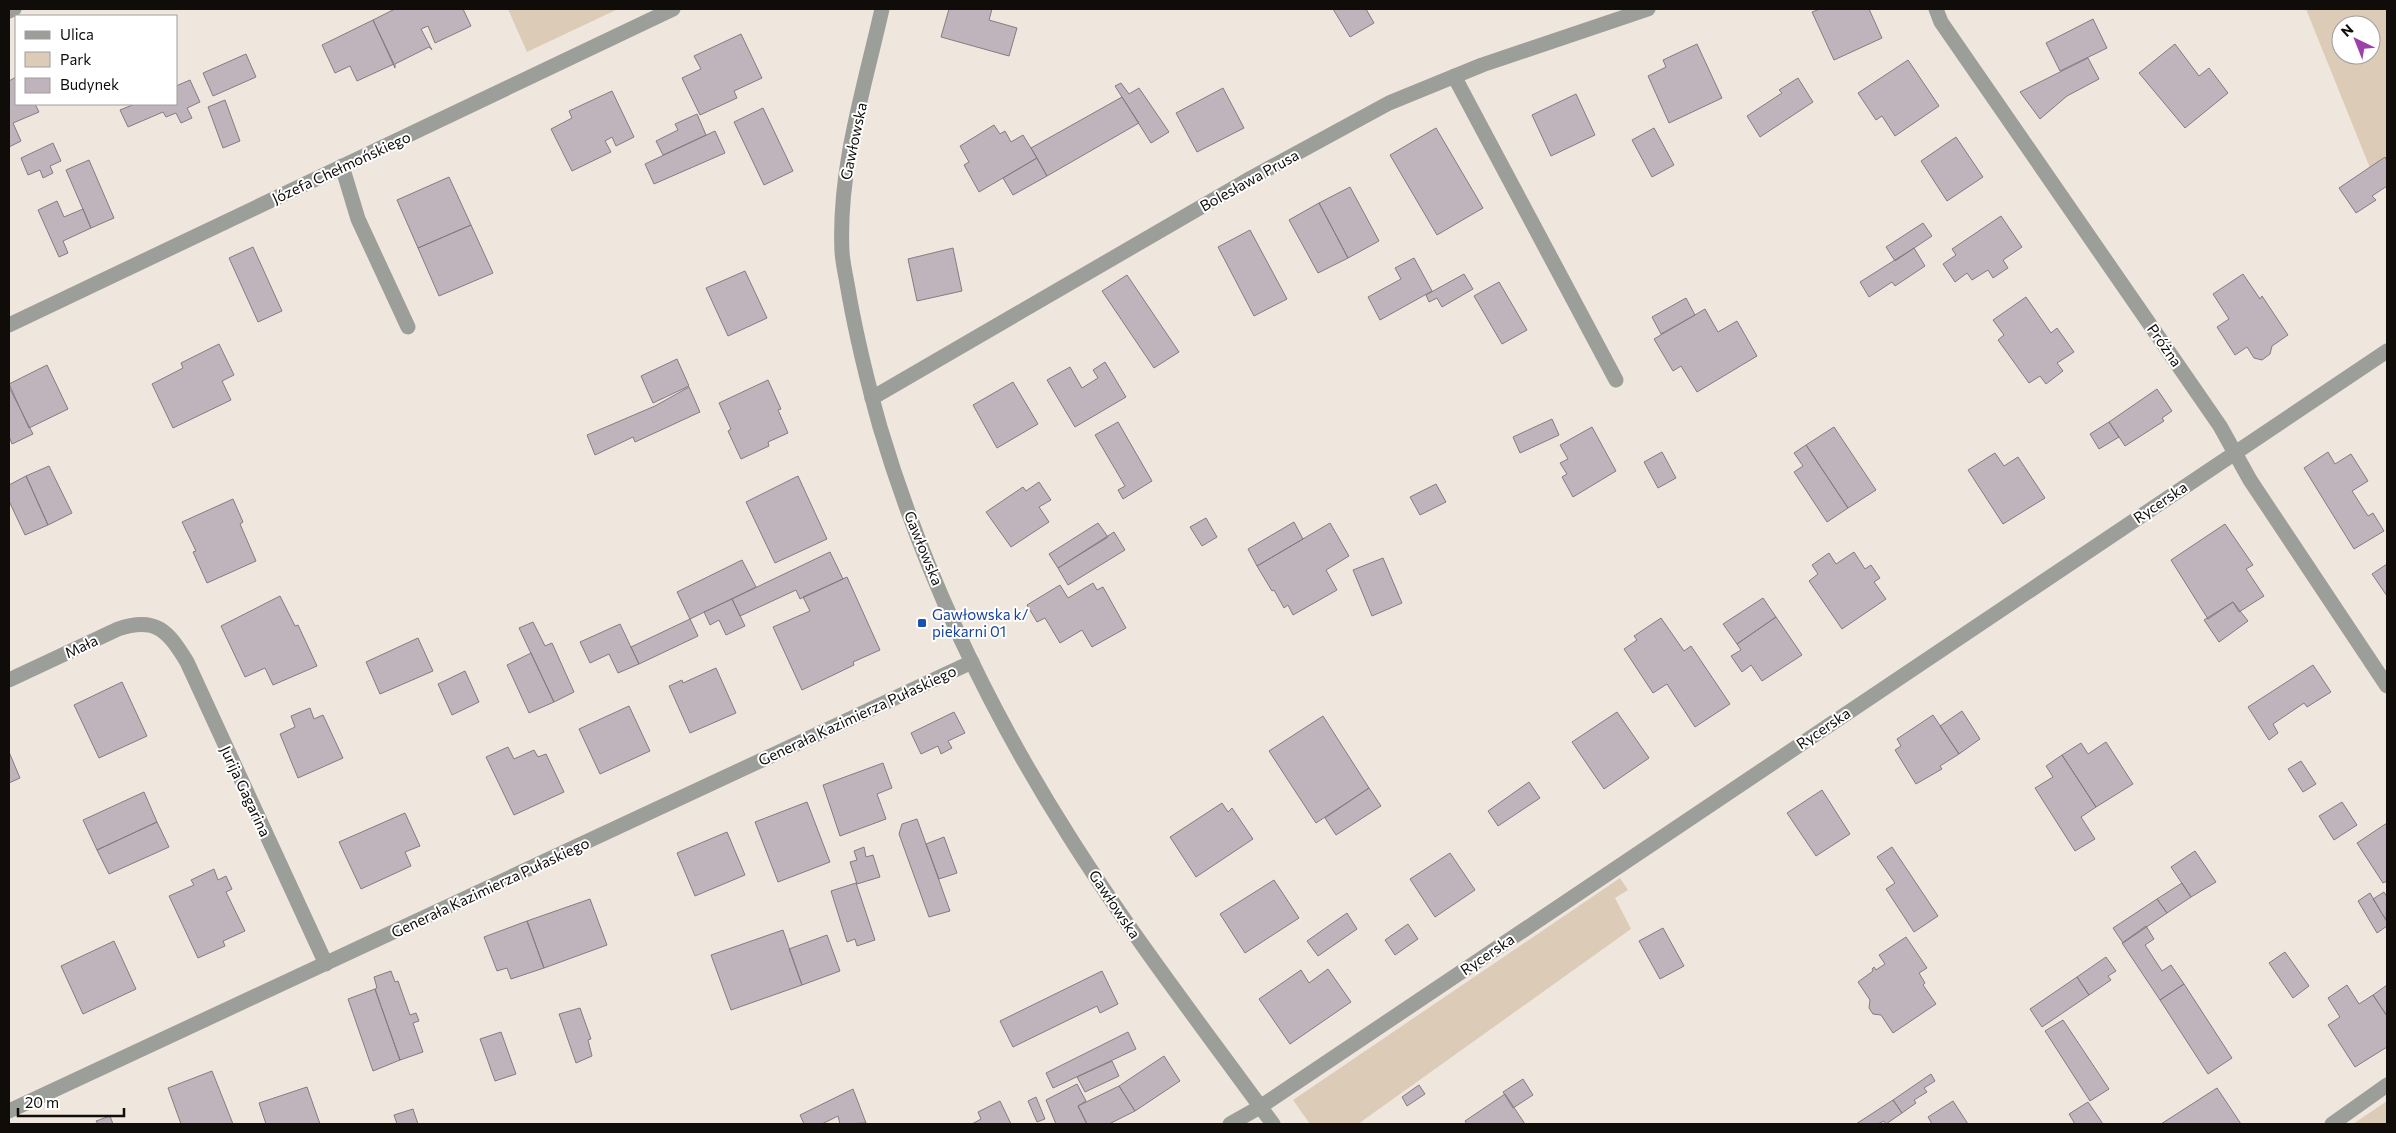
<svg xmlns="http://www.w3.org/2000/svg" width="2396" height="1133" font-family="Commissioner,sans-serif">
<rect width="100%" height="100%" fill="#efe7dd"/>
<path fill="#dccbb6" fill-rule="evenodd" d="M508 9H618L527 52Z
M2306 9H2387V155L2370 168ZM2341 25H2371V55H2341Z
M1620 878 1628 890 1615 898 1631 929 1358 1124H1310L1293 1100Z
M2387 1101V1124H2353Z"/>
<path fill="#bfb4bc" stroke="#867b82" d="M395 9H463L471 26 435 43 428 26 421 29 432 50 429 47 395 64V68L373 20Z
M949 9H992L989 20 1017 28 1009 56 941 37Z
M1333 9H1366L1374 23 1350 37Z
M1820 9H1869L1882 38 1834 60 1812 12Z
M2093 19 2107 48 2060 71 2046 43Z
M373 20 394 64 357 81 350 66 335 73 322 45Z
M741 34 762 78 734 91 737 98 700 115 682 78 701 69 694 56Z
M1697 44 1722 98 1669 123 1648 76 1666 67 1663 60Z
M2175 44 2199 76 2209 68 2228 93 2185 128 2139 73Z
M246 54 256 77 213 96 203 73Z
M2088 58 2099 79 2067 96 2040 119 2020 92Z
M1908 60 1939 106 1895 136 1882 116 1876 120 1858 93Z
M16 77V104H35L39 112 13 123 21 141 9 147V81Z
M1798 78 1813 102 1760 137 1747 116 1782 93 1779 90Z
M190 80 200 102 187 108 192 118 181 123 176 113 166 117 163 112 128 127 120 110 135 104H176V86Z
M1121 83 1129 94 1139 88 1169 132 1151 143 1115 86Z
M1223 88 1244 128 1197 152 1176 113Z
M612 91 634 137 616 146 612 137 605 141 611 152 572 171 551 129 572 118 569 111Z
M1576 94 1595 135 1551 156 1532 115Z
M1122 97 1139 123 1047 176 1031 148Z
M225 100 240 141 223 148 208 107Z
M763 108 793 171 764 185 734 122Z
M697 114 706 135 663 155 656 141 678 130 675 124Z
M994 125 1000 134 1005 131 1011 142 1023 135 1037 158 979 192 964 165 969 162 960 146Z
M1436 128 1483 208 1437 235 1390 155Z
M1654 128 1674 165 1652 177 1632 140Z
M715 131 725 153 654 184 645 164Z
M1956 137 1983 177 1947 201 1921 161Z
M53 143 61 161 50 166 53 173 43 178 40 170 28 175 21 158Z
M2385 157 2387 161V186L2372 196 2376 200 2356 213 2339 188Z
M1037 158 1047 176 1013 195 1003 178Z
M89 160 114 218 91 228 66 170Z
M449 177 471 225 418 248 397 200Z
M1350 187 1379 241 1348 258 1319 203Z
M57 201 64 217 83 209 91 228 63 241 68 253 59 257 38 210Z
M1319 203 1348 258 1318 273 1289 220Z
M2001 216 2022 247 2003 260 2008 268 1993 278 1988 270 1972 280 1967 273 1955 282 1943 264 1956 255 1952 249Z
M1923 223 1932 236 1895 261 1886 247Z
M471 225 493 273 439 296 418 248Z
M1250 230 1287 299 1254 316 1218 247Z
M253 247 282 311 258 322 229 258Z
M953 248 962 291 917 301 908 259Z
M1914 248 1925 266 1895 286 1892 282 1869 297 1860 282Z
M1414 258 1432 291 1380 320 1368 297 1401 279 1395 268Z
M745 271 767 318 728 336 706 288Z
M1464 274 1473 289 1442 307 1437 298 1429 302 1426 295Z
M2243 274 2260 299 2262 296 2288 335 2272 346 2270 354 2262 360 2254 358 2247 347 2235 355 2217 327 2229 319 2213 294Z
M1127 275 1179 352 1154 368 1102 291Z
M1499 282 1527 330 1502 344 1474 296Z
M2026 297 2051 333 2057 328 2074 352 2057 363 2063 371 2046 384 2040 376 2029 383 1998 340 2004 335 1993 320Z
M1686 298 1695 315 1661 334 1652 317Z
M1705 309 1718 332 1737 321 1757 356 1697 392 1681 366 1673 371 1654 339Z
M219 344 234 375 222 381 231 400 173 428 152 384 183 368 181 363Z
M677 359 689 386 653 403 641 376Z
M1105 362 1126 397 1075 427 1047 380 1070 367 1082 388 1098 378 1093 370Z
M47 365 68 409 29 428 9 384Z
M768 380 781 409 778 410 788 433 768 442 769 446 741 459 728 431 731 429 719 403Z
M1013 382 1038 424 997 448 973 405Z
M9 387 33 434 12 444 9 436Z
M689 387 700 412 635 442 633 437 595 455 587 435 655 406Z
M2157 389 2172 411 2162 418 2164 421 2125 446 2109 422Z
M1552 419 1559 435 1520 453 1513 437Z
M1118 422 1152 481 1123 499 1118 490 1125 486 1095 435Z
M2109 422 2119 437 2099 449 2090 434Z
M1592 427 1616 471 1573 497 1562 477 1567 474 1560 463 1568 459 1560 445Z
M1834 427 1876 490 1848 508 1806 445Z
M1806 445 1848 508 1827 522 1794 472 1803 466 1794 453Z
M1662 452 1676 478 1658 488 1644 462Z
M2328 452 2335 464 2351 454 2368 481 2352 491 2368 516 2373 513 2384 531 2354 549 2304 468Z
M1995 453 2004 466 2018 457 2045 498 2003 524 1968 470Z
M49 466 72 513 48 525 26 476Z
M26 476 48 525 25 535 9 501V485Z
M798 476 827 539 775 563 746 502Z
M1039 482 1051 500 1039 507 1049 522 1011 547 986 512 1023 487 1026 491Z
M1436 484 1446 502 1420 515 1410 497Z
M233 499 243 522 240 524 256 561 207 583 193 552 196 551 182 522Z
M1206 518 1217 537 1202 546 1190 527Z
M1294 522 1303 539 1257 566 1248 549Z
M1098 523 1108 537 1058 568 1049 554Z
M1330 523 1349 556 1326 570 1337 590 1293 615 1288 605 1284 608 1274 590 1272 591 1257 566Z
M2225 524 2253 565 2246 569 2264 596 2239 612 2233 602 2208 619 2171 560Z
M1114 532 1125 550 1068 585 1058 568Z
M830 552 843 579 800 599 796 590 740 616 732 599Z
M1854 552 1865 569 1871 565 1880 578 1874 582 1886 599 1842 629 1809 581 1818 574 1812 565 1829 553 1836 564Z
M1383 558 1402 603 1372 616 1353 570Z
M742 560 756 587 690 619 677 592Z
M2387 564V596L2372 574Z
M847 577 880 650 853 662 854 665 802 690 773 627 810 611 803 597Z
M1093 583 1097 590 1103 587 1126 628 1092 647 1082 630 1060 643 1045 618 1037 622 1027 605 1060 585 1068 598Z
M280 596 295 626 298 625 317 666 273 685 265 668 245 677 221 626Z
M1763 598 1776 617 1737 644 1723 624Z
M732 599 745 626 726 635 719 620 710 625 704 612Z
M2233 602 2248 621 2219 642 2204 620Z
M1776 617 1802 655 1762 681 1751 665 1742 672 1731 656 1741 650 1737 644Z
M1661 618 1684 651 1691 646 1730 704 1695 727 1667 684 1653 693 1624 649 1637 640 1634 636Z
M690 619 698 636 639 664 631 647Z
M533 622 545 646 552 643 574 692 554 702 519 628Z
M620 624 639 664 618 673 609 654 590 663 580 642Z
M418 638 433 671 380 694 366 662Z
M531 653 554 702 529 713 507 665Z
M2313 665 2331 692 2307 707 2304 703 2273 724 2278 733 2269 740 2248 707Z
M716 668 736 713 690 733 669 686 682 680 683 683Z
M465 671 479 702 452 715 438 684Z
M122 682 147 736 99 758 74 705Z
M629 706 650 751 600 774 579 729Z
M310 708 314 719 323 715 343 758 298 778 280 734 295 727 291 716Z
M1962 711 1980 739 1959 754 1940 726Z
M954 712 965 733 948 741 952 748 941 754 938 746 921 754 911 733Z
M1617 712 1649 758 1604 789 1572 742Z
M1933 715 1959 754 1940 766 1942 769 1916 784 1895 750 1901 746 1897 739Z
M1323 716 1369 788 1316 823 1269 751Z
M2106 742 2133 784 2096 807 2062 755 2081 743 2088 754Z
M508 747 514 759 534 750 538 757 546 754 564 792 514 815 486 757Z
M9 752 20 778 9 783Z
M2062 755 2096 807 2081 817 2095 839 2075 851 2035 788 2053 777 2046 766Z
M2301 761 2316 784 2303 792 2288 769Z
M883 763 892 788 877 794 886 819 840 836 823 785Z
M1529 782 1540 798 1498 826 1488 811Z
M1369 788 1381 806 1336 835 1325 818Z
M1822 790 1850 834 1816 856 1787 813Z
M144 792 157 822 97 850 83 820Z
M807 802 830 862 778 882 755 822Z
M2342 802 2357 825 2334 840 2319 816Z
M1222 803 1228 812 1232 808 1253 839 1196 877 1170 837Z
M405 813 420 846 405 852 411 866 361 889 339 842Z
M917 819 950 911 929 917 899 834 902 824Z
M157 822 169 847 109 874 97 850Z
M2387 823V881L2383 883 2357 843Z
M727 832 745 875 695 896 677 853Z
M944 837 957 873 939 879 926 844Z
M864 847 866 857 873 855 880 877 857 884 850 862 857 860 854 851Z
M1892 847 1938 916 1914 932 1886 889 1895 883 1877 857Z
M2195 851 2216 882 2191 897 2171 867Z
M1450 853 1475 890 1435 917 1410 879Z
M214 869 218 880 226 876 232 889 226 892 245 931 223 941 225 946 198 958 169 896 194 885 191 880Z
M1274 880 1299 918 1245 953 1220 914Z
M856 883 875 940 857 946 855 939 847 942 831 891Z
M2182 883 2191 897 2167 913 2157 899Z
M2384 892 2387 897 2386 920 2373 899Z
M2370 893 2387 922V926L2377 933 2358 901Z
M590 899 607 945 544 968 527 921Z
M2157 899 2167 913 2123 943 2113 928Z
M1347 913 1357 929 1318 956 1307 941Z
M527 921 544 968 511 979 507 968 497 971 484 937Z
M1408 924 1418 939 1395 955 1385 940Z
M2146 926 2154 939 2145 945 2162 971 2171 965 2184 984 2160 1000 2122 943Z
M1663 928 1684 966 1660 979 1639 941Z
M783 930 802 985 731 1010 711 955Z
M827 935 840 971 802 985 789 949Z
M1906 937 1927 968 1919 973 1925 983 1923 985 1936 1004 1893 1033 1881 1015 1873 1014 1869 1008 1870 1000 1858 982 1873 971 1872 969 1874 967 1876 970 1885 964 1879 955Z
M114 941 136 989 83 1014 61 966Z
M2285 952 2309 986 2293 998 2269 963Z
M2106 957 2116 971 2108 976 2111 980 2089 995 2077 977Z
M1328 969 1351 1002 1290 1044 1259 999 1301 970 1309 983Z
M391 971 395 982 398 981 410 1015 416 1013 419 1021 413 1023 423 1052 400 1060 375 989 377 988 374 977Z
M1102 971 1118 1004 1100 1013 1097 1006 1013 1047 1000 1021Z
M2077 977 2089 995 2042 1027 2030 1009Z
M2184 984 2232 1058 2208 1074 2160 1000Z
M2347 985 2359 1004 2373 995 2387 1016V1047L2355 1067 2328 1025 2340 1017 2328 998Z
M2387 985V1016L2373 995Z
M375 989 400 1060 373 1071 348 999Z
M580 1008 591 1039 588 1040 592 1056 576 1063 559 1014Z
M2063 1020 2109 1089 2090 1101 2045 1031Z
M501 1032 516 1074 495 1081 480 1039Z
M1128 1032 1136 1049 1053 1088 1046 1073Z
M1164 1056 1180 1081 1135 1111 1119 1086Z
M1112 1061 1119 1076 1085 1092 1077 1077Z
M212 1071 233 1124H181L168 1088Z
M1931 1074 1935 1081 1924 1088 1927 1092 1914 1100 1916 1103 1902 1113 1893 1100Z
M1523 1079 1533 1095 1513 1108 1503 1092Z
M1077 1084 1086 1101 1078 1106 1087 1124H1056L1046 1100Z
M1419 1085 1425 1094 1407 1106 1402 1097Z
M1119 1086 1135 1111 1109 1124H1087L1078 1106Z
M307 1087 320 1124H266L259 1103Z
M2217 1088 2241 1124H2161Z
M853 1089 866 1123 840 1124 838 1116 822 1124H804L800 1115Z
M1505 1094 1525 1124H1467L1465 1121Z
M1036 1097 1045 1119 1037 1122 1028 1101Z
M1893 1100 1902 1113 1886 1124 1884 1121 1878 1124H1856Z
M1000 1101 1011 1124H972L981 1119 978 1112Z
M1953 1101 1968 1124H1932L1928 1117Z
M2088 1102 2103 1124H2075L2069 1114Z
M413 1109 418 1124H397L394 1115Z
M110 1116 113 1124H98L96 1121Z"/>
<g fill="none" stroke-linecap="round" stroke-linejoin="round">
<path stroke="#9c9e99" stroke-width="15" d="M1936 9 1941 22 2220 426 2250 480 2387 686
M9 11 14 9
M1454 76 1616 380
M342 166 358 219 408 327
M9 325 673 9
M872 398 1251 178 1389 103 1482 65 1648 9
M9 680 118 629C156 616 168 631 187 662L326 964
M9 1111 972 662
M1230 1124 1260 1107 2387 351
M2332 1124 2387 1085"/>
<path stroke="#9c9e99" stroke-width="15" d="M882 9C864 89 838 169 842 252 843 266 847 281 849 295 857 339 868 384 880 427 923 571 989 710 1069 836 1132 936 1204 1029 1273 1124"/>
</g>
<rect fill="#1a4fb4" stroke="#fff" stroke-width="2" x="917" y="618" width="10" height="10" rx="2.5"/>
<g text-anchor="middle" dominant-baseline="central" stroke-width="4" stroke-linejoin="round" paint-order="stroke">
<g font-size="15" fill="#0f0c09" stroke="#fff">
<text transform="translate(853 141) rotate(-78)">Gawłowska</text>
<text transform="translate(341 167) rotate(-25)">Józefa Chełmońskiego</text>
<text transform="translate(1249 180) rotate(-29)">Bolesława Prusa</text>
<text transform="translate(2165 345) rotate(55)">Próżna</text>
<text transform="translate(2160 502) rotate(-34)">Rycerska</text>
<text transform="translate(924 548) rotate(68)">Gawłowska</text>
<text transform="translate(81 646) rotate(-25)">Mała</text>
<text transform="translate(857 715) rotate(-25)">Generała Kazimierza Pułaskiego</text>
<text transform="translate(1823 728) rotate(-34)">Rycerska</text>
<text transform="translate(246 791) rotate(65)">Jurija Gagarina</text>
<text transform="translate(490 887) rotate(-25)">Generała Kazimierza Pułaskiego</text>
<text transform="translate(1115 904) rotate(56)">Gawłowska</text>
<text transform="translate(1487 954) rotate(-34)">Rycerska</text>
</g>
<g font-size="15" fill="#164399" stroke="#fff" text-anchor="start">
<text x="932" y="614">Gawłowska k/<tspan x="932" dy="17">piekarni 01</tspan></text>
</g>
</g>
<rect width="2396" height="1133" fill="none" stroke="#0f0c09" stroke-width="20"/>
<rect x="15" y="15" width="162" height="90" fill="#ffffff" stroke="#9f9e9d"/>
<rect x="25" y="31" width="25" height="8" fill="#9c9e99" stroke="#9f9e9d"/>
<text x="60" y="40" font-size="15" fill="#0f0c09">Ulica</text>
<rect x="25" y="52" width="25" height="15" fill="#dccbb6" stroke="#9f9e9d"/>
<text x="60" y="65" font-size="15" fill="#0f0c09">Park</text>
<rect x="25" y="78" width="25" height="15" fill="#bfb4bc" stroke="#9f9e9d"/>
<text x="60" y="90" font-size="15" fill="#0f0c09">Budynek</text>
<g transform="translate(2356 40) rotate(317)"><circle r="24" fill="#ffffff" stroke="#9f9e9d"/>
<path d="M0-4L9 19L0 12L-9 19Z" fill="#9d40aa"/>
<text y="-8" font-size="14" font-weight="bold" text-anchor="middle" fill="#0f0c09">N</text>
</g>
<path d="M18 1108v8h106v-8" fill="none" stroke="#0f0c09" stroke-width="2.5"/>
<text x="25" y="1108" font-size="15" fill="#0f0c09" stroke="#ffffff" stroke-width="4" paint-order="stroke">20 m</text>
</svg>
